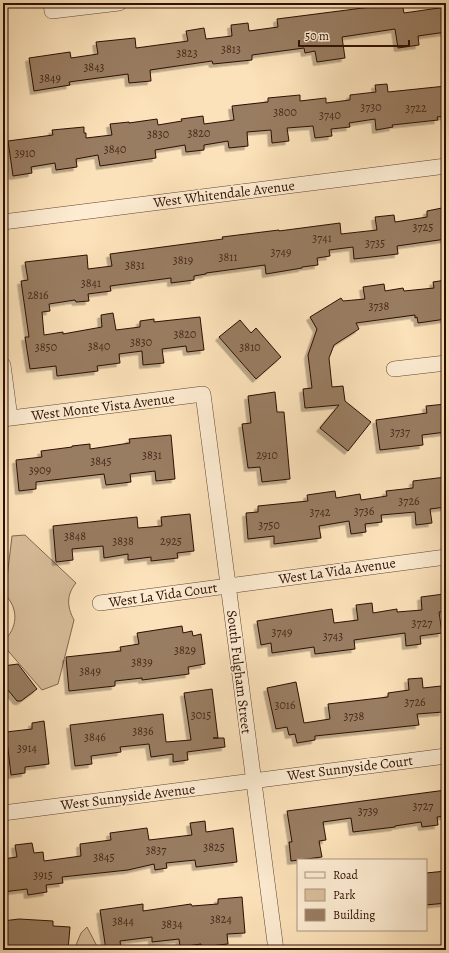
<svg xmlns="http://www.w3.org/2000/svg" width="449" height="953" font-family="Alegreya,serif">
<defs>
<filter id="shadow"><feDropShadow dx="-3.5" dy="3.5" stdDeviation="0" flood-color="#0004"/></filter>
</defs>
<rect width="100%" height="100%" fill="#fce2ba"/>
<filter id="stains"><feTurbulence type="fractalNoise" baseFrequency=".005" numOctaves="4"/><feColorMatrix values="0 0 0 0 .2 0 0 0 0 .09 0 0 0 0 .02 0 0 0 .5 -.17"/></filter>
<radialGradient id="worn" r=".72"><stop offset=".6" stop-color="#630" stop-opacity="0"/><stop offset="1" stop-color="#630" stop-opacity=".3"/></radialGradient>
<path fill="#d9be9b" stroke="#83664e" d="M25 535 76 583C66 595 67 607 74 620L58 684 42 690 3 645V641C18 629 19 608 5 595L12 536Z
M87 927 99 950H74L81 933Z"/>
<path fill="#997d62" stroke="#2d0f02" filter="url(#shadow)" d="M402 3 404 13 446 7V32L418 36 419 45 398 48 395 29 342 37 345 58 317 62 315 51 305 53 304 48 252 55V60L213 64 212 61 150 70 151 81 129 83 128 74 69 82 70 85 34 91 29 58 70 52 71 58 98 54 96 42 135 38 136 48 188 41 186 31 204 28 206 39 232 36 231 25 248 23 249 31 278 27 277 19Z
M387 84 388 92 446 86V116L437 117 438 120 392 125 393 127 376 130 375 119 349 123 350 127 331 129 332 136 315 138 313 126 287 128 289 141 272 143 271 130 247 132 248 146 229 148 228 141 204 145V150L186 152 185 145 155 150 156 158 100 166 98 155 76 159 77 167 56 170 55 163 31 167 32 173 13 176 8 141 53 135 52 130 84 127V133H86V138L112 135 110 124 129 122V123L157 119 158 125 182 121 181 119 203 116 204 124 234 120 232 106 268 102V98L300 95V101L326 98V103L350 100V95L376 92 375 85Z
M442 208 446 239 397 246 398 254 354 259 353 247 329 250 330 256 317 258 318 265 302 267V268L266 274 265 265 206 273V274L194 276V280L171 283V278L110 286 111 291 88 294 89 301 76 302 75 300 49 304 50 311 42 312 44 335 63 332V334L102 327 101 315 113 313 116 330 140 327V321L154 319V322L200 317 204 350 187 352 186 346 162 349 164 363 143 365 142 351 119 354 120 363 97 366 98 371 57 376 56 366 30 369 25 337H29L21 281 28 280 25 262 87 255 88 269 112 266 110 254 223 239 222 237 279 230V231L340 223 341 234 377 230 375 217 394 215 395 222 427 217V211Z
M446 280V319L418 323 417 317 415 318V315L356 323 359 329 334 345 329 358 332 387 343 386 345 401 371 422 348 451 320 428 339 405 305 408 303 389 312 388 308 355 317 329 310 317 341 298 343 301 365 299 363 287 384 284 385 291 403 288 404 291 434 288 433 282Z
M240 320 251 333 256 328 281 357 256 379 219 337Z
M275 392 277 412H284L290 479 262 482 260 467 248 468 242 424 251 423 248 396Z
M446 404V432L422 435 423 445 380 450 376 420 427 413 426 406Z
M171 435 175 479 156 481 155 471 130 474 131 482 106 485 104 474 36 482V489L19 491 16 460 42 457 41 451 72 447V446L90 444V449L130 443 129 439Z
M446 477V507L430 509 432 523 416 525 415 512 381 515 382 522 365 524 366 532 351 534 349 521 319 526 321 538 274 544V536L248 539 246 513 258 512V506L308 501 307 495 335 491 336 498 360 494 361 500 387 496 386 491 413 488V481Z
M190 514 194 551 177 553 178 558 151 561V557L128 560V554L104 558 103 546 72 549 73 560 56 562 53 526 137 517 138 528 162 526 161 517Z
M444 594 446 611 439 612 442 633 420 636 421 644 406 646 405 633 354 640 355 649 315 654 314 647 272 653 271 643 261 645 257 621 332 609 334 623 358 620 356 605 372 603 373 613 397 609V612L422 610 421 597Z
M182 626 183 633 192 631 193 636 201 634 205 664 188 667 189 674 142 680V678L115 681V686L69 691 66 657 121 651 120 647 139 644 137 633Z
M18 664 37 689 21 701H17L8 690H3V666Z
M422 678 423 688 441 686 443 712 417 714 419 725 315 736V740L297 743 295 734 289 735 287 727 276 729 267 688 296 682 304 723 330 719 328 704 388 697V693L409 690 408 679Z
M212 689 218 738H213H224L225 747 187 752 188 760 173 762V754L151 757 149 744 120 747 121 752 91 756 92 764 75 766 70 725 163 714 166 742 191 740 184 693Z
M44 721 49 764 25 767V773L11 775 6 732 32 729V723Z
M446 790V816L437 817 438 825 422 827 421 822 395 826V827L353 832 351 818 323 822 326 840 319 841 322 857 291 861 289 842H292L287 811Z
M205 821 206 832 233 828 237 862 196 867 195 860 166 863 167 868 155 870 154 864 128 870 62 877 63 883 46 885 47 892 28 895 27 889 3 892V859L17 857 15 845 32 843 34 853 43 852 44 861 81 856 80 844 111 840 110 833 147 828 149 840 192 835 190 823Z
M446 871V903L426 905V873Z
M242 897 245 933 227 934 228 944 201 947V944L180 947 179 939 152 942V937L120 941 121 949 106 950 100 910 143 904V911L191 904 192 906 218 904V899Z
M19 919 53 921V926L70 927 68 950H3V921Z"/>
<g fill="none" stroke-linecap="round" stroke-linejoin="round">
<g stroke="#614430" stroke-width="16">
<path id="minor" d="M51 3 52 11 119 3
M3 222 446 166
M3 365 10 418
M394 369 446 363
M3 419 203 394 276 950
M100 603 446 557
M3 813 446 756"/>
</g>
<use href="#minor" stroke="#fdecd2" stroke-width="15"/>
</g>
<g text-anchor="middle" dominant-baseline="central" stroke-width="3.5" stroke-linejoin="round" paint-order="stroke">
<g font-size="12" fill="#482a1a">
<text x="231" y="49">3813</text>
<text x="187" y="53">3823</text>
<text x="94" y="67">3843</text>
<text x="50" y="78">3849</text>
<text x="371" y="107">3730</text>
<text x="416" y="108">3722</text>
<text x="285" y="112">3800</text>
<text x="330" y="115">3740</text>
<text x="199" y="133">3820</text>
<text x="158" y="134">3830</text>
<text x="115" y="149">3840</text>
<text x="25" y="153">3910</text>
<text x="423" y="227">3725</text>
<text x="322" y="238">3741</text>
<text x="375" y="243">3735</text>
<text x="281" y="252">3749</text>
<text x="228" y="257">3811</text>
<text x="183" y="260">3819</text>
<text x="135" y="265">3831</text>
<text x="91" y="283">3841</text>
<text x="38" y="295">2816</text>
<text x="379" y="306">3738</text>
<text x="185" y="334">3820</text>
<text x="141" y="342">3830</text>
<text x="99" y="346">3840</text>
<text x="46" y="347">3850</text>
<text x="250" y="347">3810</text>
<text x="400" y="432">3737</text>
<text x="152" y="455">3831</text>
<text x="267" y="455">2910</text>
<text x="101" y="461">3845</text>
<text x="40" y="470">3909</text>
<text x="409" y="501">3726</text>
<text x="364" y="511">3736</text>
<text x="320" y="512">3742</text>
<text x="269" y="525">3750</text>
<text x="75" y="536">3848</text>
<text x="123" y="541">3838</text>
<text x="171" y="541">2925</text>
<text x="422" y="623">3727</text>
<text x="282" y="632">3749</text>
<text x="333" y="636">3743</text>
<text x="185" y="650">3829</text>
<text x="142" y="662">3839</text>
<text x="90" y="671">3849</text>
<text x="415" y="702">3726</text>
<text x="285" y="705">3016</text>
<text x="201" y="715">3015</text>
<text x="354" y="716">3738</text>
<text x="143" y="731">3836</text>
<text x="95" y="737">3846</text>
<text x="27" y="748">3914</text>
<text x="423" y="806">3727</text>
<text x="368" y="811">3739</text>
<text x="214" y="847">3825</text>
<text x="156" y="850">3837</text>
<text x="104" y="857">3845</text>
<text x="43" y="875">3915</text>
<text x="221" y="919">3824</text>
<text x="123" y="921">3844</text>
<text x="172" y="924">3834</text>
</g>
<g font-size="14" fill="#2d0f02" stroke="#fdecd2">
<text transform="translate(224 194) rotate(-7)">West Whitendale Avenue</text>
<text transform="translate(103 407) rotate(-7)">West Monte Vista Avenue</text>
<text transform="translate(337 571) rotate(-8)">West La Vida Avenue</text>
<text transform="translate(163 595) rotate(-8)">West La Vida Court</text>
<text transform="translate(239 672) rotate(83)">South Fulgham Street</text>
<text transform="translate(350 768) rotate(-7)">West Sunnyside Court</text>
<text transform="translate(128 797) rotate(-7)">West Sunnyside Avenue</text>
</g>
</g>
<rect width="449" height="953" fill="none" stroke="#fce2ba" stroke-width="16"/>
<rect x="4" y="4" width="441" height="945" fill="none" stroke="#2d0f02" stroke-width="2"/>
<rect x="8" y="8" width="433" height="937" fill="none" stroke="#2d0f02"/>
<rect x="297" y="859" width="130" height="72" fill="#fdecd2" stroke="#aa947f"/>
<rect x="305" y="872" width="20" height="6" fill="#fdecd2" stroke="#aa947f"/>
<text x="333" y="879" font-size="12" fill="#2d0f02">Road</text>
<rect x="305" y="889" width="20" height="12" fill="#d9be9b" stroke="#aa947f"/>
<text x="333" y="899" font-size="12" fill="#2d0f02">Park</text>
<rect x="305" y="909" width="20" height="12" fill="#997d62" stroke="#aa947f"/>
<text x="333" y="919" font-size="12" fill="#2d0f02">Building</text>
<path d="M299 40v6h110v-6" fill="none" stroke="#2d0f02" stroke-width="2"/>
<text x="305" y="40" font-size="12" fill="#2d0f02" stroke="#fdecd2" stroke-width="3" paint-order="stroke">50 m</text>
<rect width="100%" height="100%" filter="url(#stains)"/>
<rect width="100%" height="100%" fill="url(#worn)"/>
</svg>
